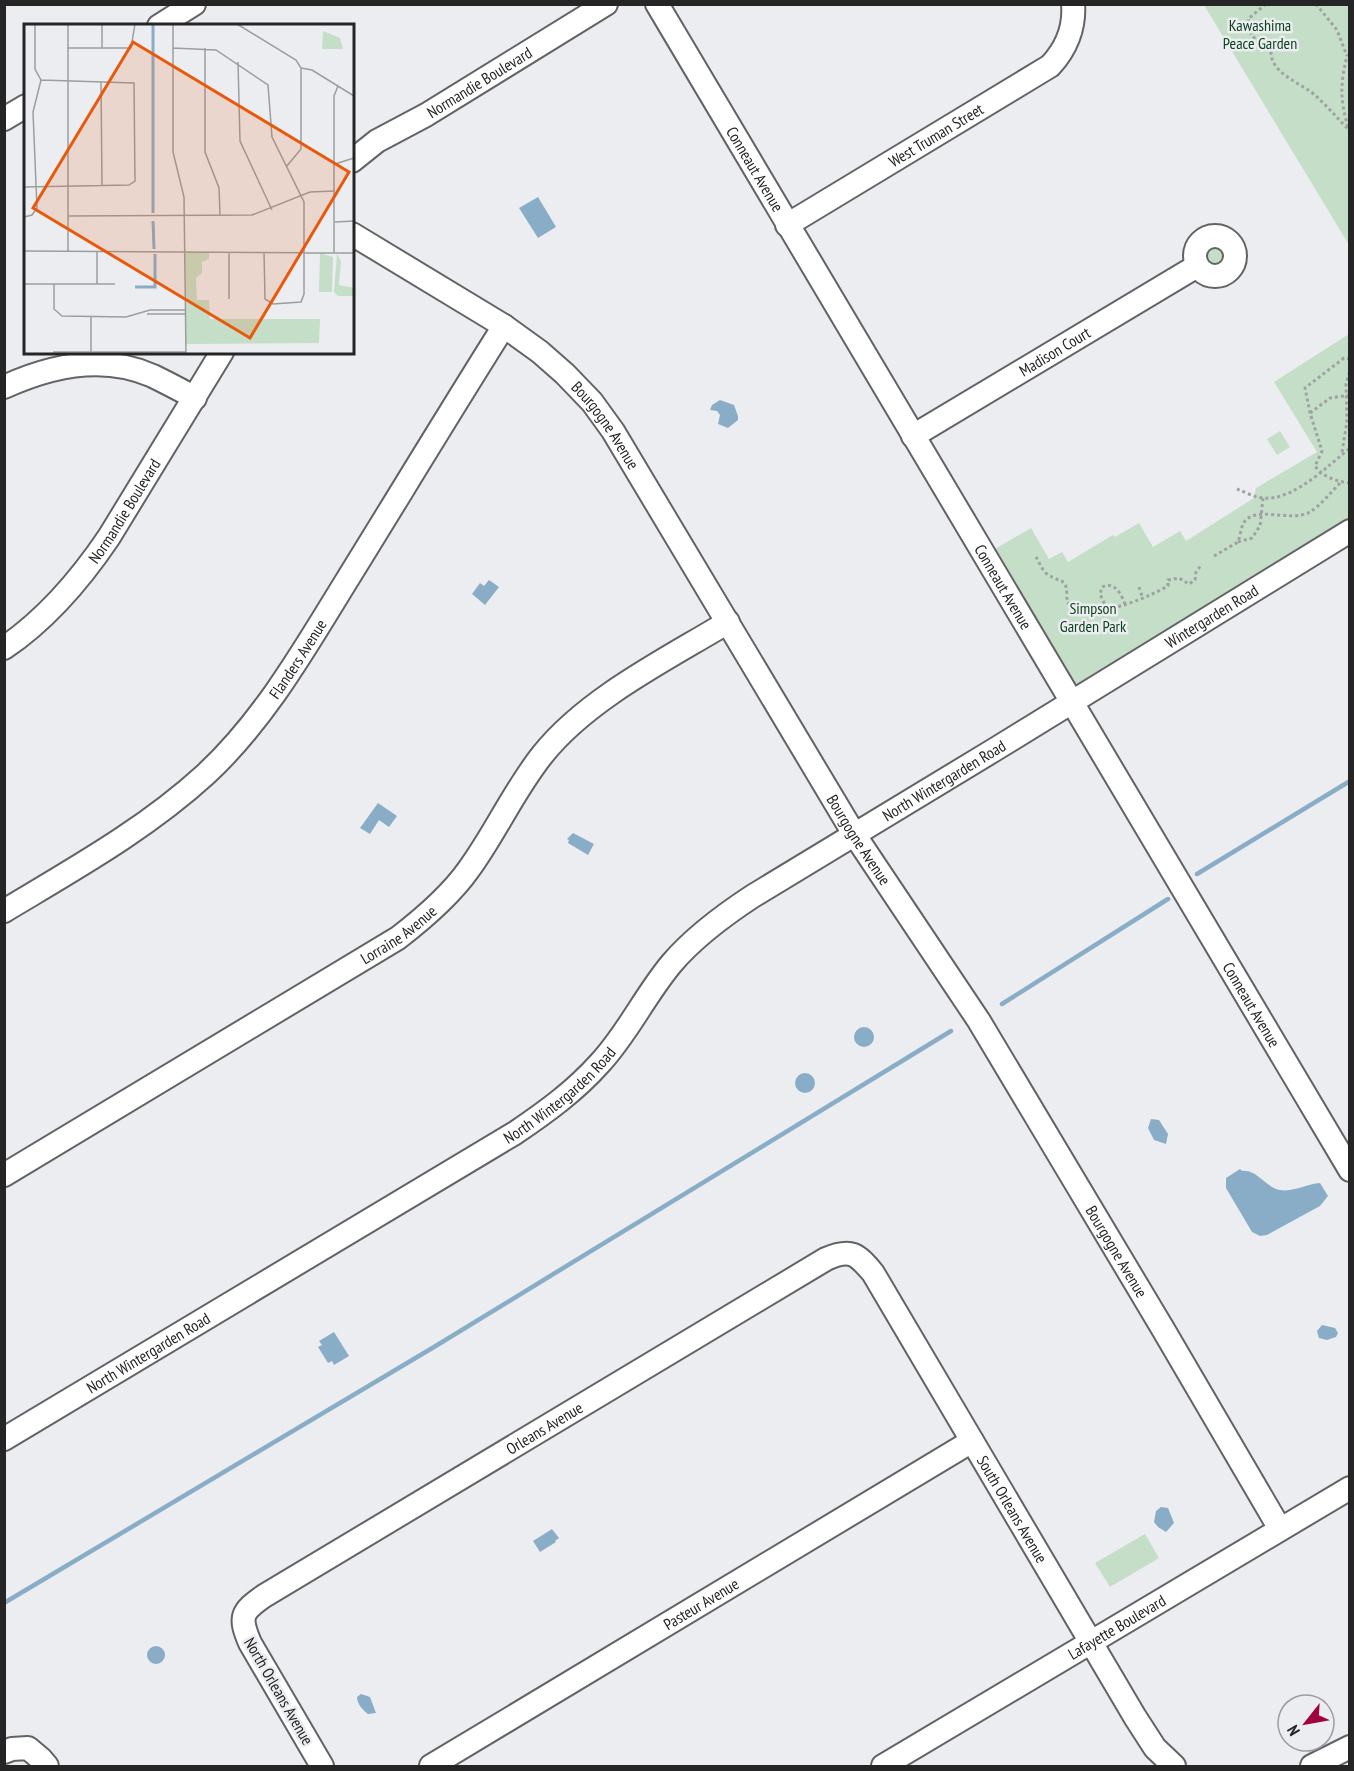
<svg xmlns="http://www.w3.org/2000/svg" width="1354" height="1771" font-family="'PT Sans Narrow',sans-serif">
<rect width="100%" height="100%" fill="#ecedf0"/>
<path fill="#c4dec8" d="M1204 5H1349V245Z
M1204 258a11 11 0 1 1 22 0a11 11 0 1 1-22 0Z
M1349 334V531L1072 702 983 556 1031 528 1049 559 1062 552 1068 562 1113 535 1115 537 1139 523 1153 547 1180 531 1186 541 1254 498 1256 488 1317 452 1274 382Z
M1280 431 1290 447 1277 455 1267 439Z
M1145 1534 1159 1558 1110 1587 1095 1563Z"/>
<path fill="#89adc7" d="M538 197 556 227 538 238 519 208Z
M720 400 734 405 738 416V420L728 428 718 424 720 415 717 411 710 410 712 405Z
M489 580 499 587 485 605 472 594 480 583 484 586Z
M378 803 397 816 389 827 379 820 370 834 360 828Z
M573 833 594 844 588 855 568 843 569 840 567 839Z
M854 1037a10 10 0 1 1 20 0a10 10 0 1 1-20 0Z
M795 1083a10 10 0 1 1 20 0a10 10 0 1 1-20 0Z
M1151 1119 1159 1120 1168 1134 1166 1144 1154 1140 1148 1128Z
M1240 1169 1242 1171C1255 1169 1264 1184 1276 1189 1291 1194 1305 1184 1320 1183L1328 1196 1320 1206 1267 1235 1260 1236 1252 1232 1226 1188V1178Z
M1322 1325 1335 1328 1338 1333 1336 1337 1327 1340 1319 1338 1317 1331Z
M334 1332 349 1356 334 1365 332 1361 328 1363 318 1347 322 1345 319 1341Z
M1161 1507 1168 1508 1174 1523 1166 1532 1158 1527 1154 1522 1156 1511Z
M552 1529 559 1538 555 1541 556 1542 540 1552 533 1541Z
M147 1655a9 9 0 1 1 18 0a9 9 0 1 1-18 0Z
M361 1694 370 1697 376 1713 368 1714C363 1710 357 1704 357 1697Z"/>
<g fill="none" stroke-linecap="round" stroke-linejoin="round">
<path stroke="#89adc7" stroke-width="4.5" d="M1197 874 1350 781
M1002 1004 1168 899
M4 1603 434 1347 951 1031"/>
<g stroke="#626366" stroke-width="26">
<g id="minor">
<path id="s1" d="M657 4 1350 1170"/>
<path d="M159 26 194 4"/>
<path d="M4 119 26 106"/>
<path id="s2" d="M352 161 377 141 426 115 606 4"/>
<path id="s3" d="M787 225 1050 66C1066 49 1075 27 1073 4"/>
<path id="s4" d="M352 234 504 326 540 352 565 374 592 402 613 431 854 834 979 1021 1163 1329 1280 1529"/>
<circle cx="1215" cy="256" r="20"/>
<path d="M4 387C52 365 104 354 153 376 167 383 181 390 195 398"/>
<path id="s5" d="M913 436 1197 266"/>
<path id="s6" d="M4 648C47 619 80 580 109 537L222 352"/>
<path id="s7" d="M4 911C74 869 146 829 206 774 265 719 305 648 347 580 399 496 451 410 504 326"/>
<path id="s8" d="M4 1175 398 938C424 918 450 896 469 869 496 832 514 790 543 754 588 698 667 659 728 622"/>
<path id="s9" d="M4 1439 515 1133C546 1112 575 1091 600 1063 628 1033 645 995 672 963 695 936 724 915 753 896L994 750 1350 531"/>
<path d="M4 1752 12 1749 28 1748 41 1759 47 1766"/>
<path id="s10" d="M322 1766 250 1643C239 1617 241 1612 264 1596L826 1259C851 1248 857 1254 873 1273L1135 1717 1155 1748 1174 1766"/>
<path id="s11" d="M431 1766 972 1441"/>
<path id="s12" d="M883 1766 1350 1488"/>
<path d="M1312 1766 1350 1747"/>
</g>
</g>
<path stroke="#a0a1a3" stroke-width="3" stroke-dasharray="3 3" stroke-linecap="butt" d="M1266 4 1248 19 1251 34 1260 45 1271 51C1270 74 1302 83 1316 96 1328 107 1338 119 1350 131
M1316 4 1337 30 1347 56
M1348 127C1340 99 1340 85 1347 56L1350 54
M1350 359 1344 358 1305 388 1310 413 1322 451 1315 466C1322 476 1337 482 1350 483
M1310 413 1330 398 1350 395
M1342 452 1347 422 1346 384 1350 370
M1237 489C1245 492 1255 498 1264 498 1293 501 1329 465 1350 448
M1238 542 1252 538 1260 526 1263 498
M1214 556 1238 542C1240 536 1241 529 1243 524 1253 504 1291 523 1310 512 1321 505 1332 491 1341 482
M1036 557C1039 562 1042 570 1047 574 1064 585 1067 576 1067 602L1075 610C1110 613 1138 602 1168 586V580L1179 578 1189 584 1195 580 1196 572 1202 564
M1139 587 1143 599
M1107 609 1100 594 1102 587C1115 581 1121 594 1125 604"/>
<use href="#minor" stroke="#fff" stroke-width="22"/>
</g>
<g text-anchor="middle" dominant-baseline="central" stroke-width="5" stroke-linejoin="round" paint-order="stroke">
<g font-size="16" fill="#0d431e" stroke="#ecedf0">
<text x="1260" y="25">Kawashima<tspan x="1260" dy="18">Peace Garden</tspan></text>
<text x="1093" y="608">Simpson<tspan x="1093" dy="18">Garden Park</tspan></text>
</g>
<g font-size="16" fill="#252526" stroke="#ecedf0">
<text stroke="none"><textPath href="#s2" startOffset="150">Normandie Boulevard</textPath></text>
<text stroke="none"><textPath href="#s3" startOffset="174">West Truman Street</textPath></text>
<text stroke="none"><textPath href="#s1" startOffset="192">Conneaut Avenue</textPath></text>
<text stroke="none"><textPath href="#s5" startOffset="165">Madison Court</textPath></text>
<text stroke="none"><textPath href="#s4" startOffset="321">Bourgogne Avenue</textPath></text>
<text stroke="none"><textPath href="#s6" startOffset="184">Normandie Boulevard</textPath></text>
<text stroke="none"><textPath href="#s1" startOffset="678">Conneaut Avenue</textPath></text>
<text stroke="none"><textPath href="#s9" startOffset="1472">Wintergarden Road</textPath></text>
<text stroke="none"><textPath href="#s7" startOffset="392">Flanders Avenue</textPath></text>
<text stroke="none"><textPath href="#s9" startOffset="1158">North Wintergarden Road</textPath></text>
<text stroke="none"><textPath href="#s4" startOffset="807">Bourgogne Avenue</textPath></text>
<text stroke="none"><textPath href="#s8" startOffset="462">Lorraine Avenue</textPath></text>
<text stroke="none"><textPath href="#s1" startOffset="1164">Conneaut Avenue</textPath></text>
<text stroke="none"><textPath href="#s9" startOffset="654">North Wintergarden Road</textPath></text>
<text stroke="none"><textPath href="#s4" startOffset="1293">Bourgogne Avenue</textPath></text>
<text stroke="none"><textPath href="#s9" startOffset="168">North Wintergarden Road</textPath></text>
<text stroke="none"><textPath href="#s10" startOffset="526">Orleans Avenue</textPath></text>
<text stroke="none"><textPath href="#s10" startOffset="1184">South Orleans Avenue</textPath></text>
<text stroke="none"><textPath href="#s11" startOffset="315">Pasteur Avenue</textPath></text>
<text stroke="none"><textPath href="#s12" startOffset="272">Lafayette Boulevard</textPath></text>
<text transform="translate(279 1691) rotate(60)">North Orleans Avenue</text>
</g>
</g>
<g transform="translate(24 24)">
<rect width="330" height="330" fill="#ecedf0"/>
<path d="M299 7 316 14 319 25H298ZM161 228H185V235L178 238V249L172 254 173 276H185L186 295H296L295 319 162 320ZM296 229 309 233 308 268H295ZM313 230 317 237 315 261 330 264V272H314L310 268Z" fill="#c4dec8"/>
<path fill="none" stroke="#89adc7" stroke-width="3" d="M129 0V189M129 197 130 225M111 263H131V230"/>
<path fill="none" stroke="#9c9d9f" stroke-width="1.5" d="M78 0V24M149 0V128L160 173 162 330M213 0 272 36 277 44V125L262 143M44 24H107L111 0M149 24 192 26 244 61 248 113 280 178V270L277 278 249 280 241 275 240 228M181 24V128L195 164 196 191M214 38 216 117 248 186M277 44 288 46 330 72M77 58 78 161M311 140 330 134M0 163 105 161 111 157 110 59 17 56 11 45V0M44 192 228 191 286 168 311 167M0 193 8 191 13 184 9 88 17 56M311 198 330 197M0 227 330 229M44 227V0M310 229V72L314 62M0 260H91M30 260V285L38 292 102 293 126 286H161M73 260V227M205 275V228M123 290H161M29 328H162M67 328V293"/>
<path fill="#e8590c" fill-opacity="0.15" stroke="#e8590c" stroke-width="3" d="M109 18 325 148 226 314 9 184Z"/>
<rect width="330" height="330" fill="none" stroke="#252526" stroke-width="3"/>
</g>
<rect width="1354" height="1771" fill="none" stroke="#252526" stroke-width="12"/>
<g transform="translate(1306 1723) rotate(239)"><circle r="28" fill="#ecedf0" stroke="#9c9d9f" stroke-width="1.5"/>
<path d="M0-4.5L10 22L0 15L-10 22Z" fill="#a10340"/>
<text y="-9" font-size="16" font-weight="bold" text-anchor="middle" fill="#252526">N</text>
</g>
</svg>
